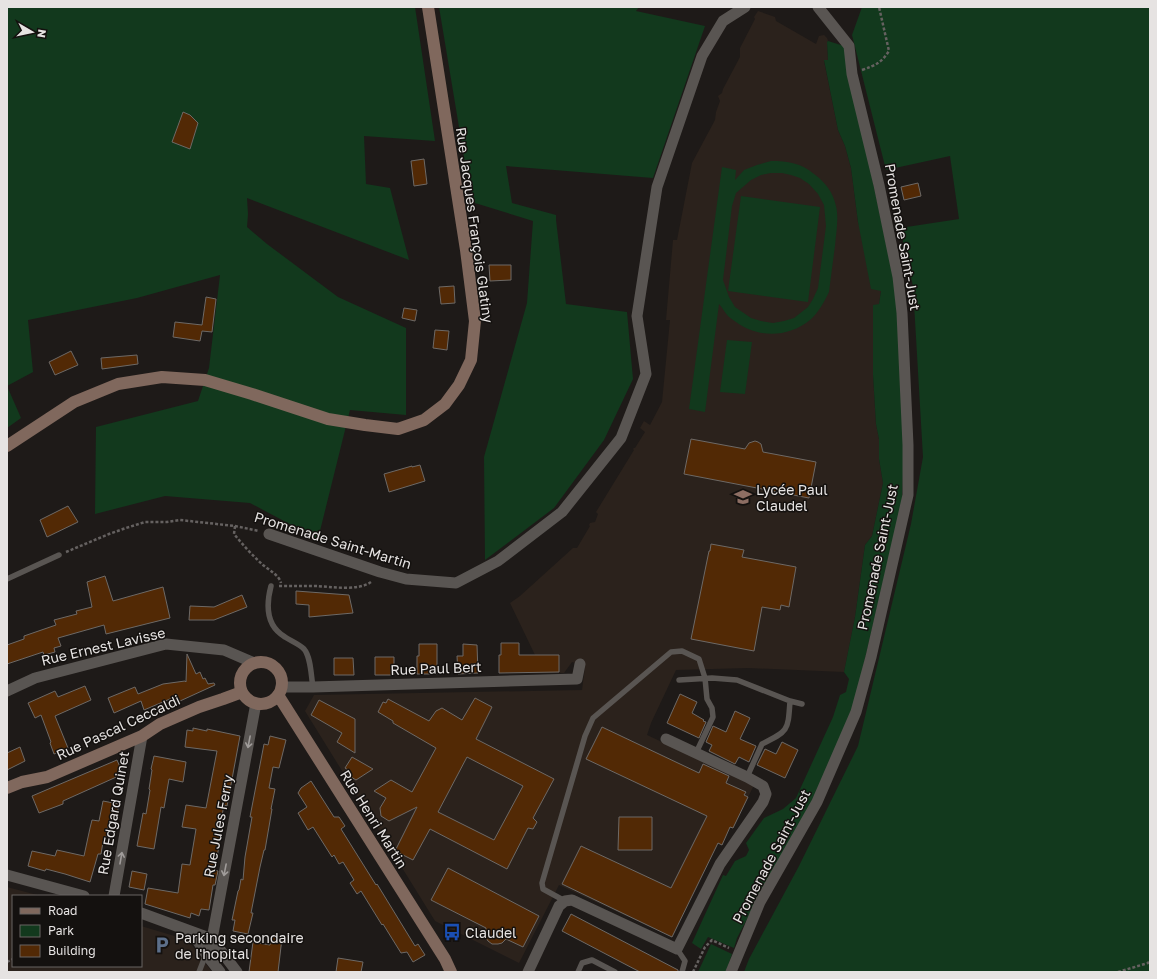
<svg xmlns="http://www.w3.org/2000/svg" width="1157" height="979" font-family="'Golos Text',sans-serif">
<rect width="100%" height="100%" fill="#1e1a18"/>
<path fill="#2b221c" d="M758 11 775 17 776 21 816 44 819 36 824 35 827 38 828 41 827 42 828 60 824 61 838 130 845 146 851 168 858 222 881 291 879 305H874L873 375 876 424 879 439V459L883 483 872 536 865 545 855 617 844 672 748 668 676 670 651 723 647 735 754 785 733 828H730L722 845 718 843 672 937 559 885 519 963 435 921 305 711 314 695 582 690 585 667 580 664 572 662 564 673 535 672V655L510 603 520 596 573 548H577L590 526 589 525 590 523 595 522 598 514 596 512 634 450 633 449 634 448H635L645 432 640 428 644 421 650 425 662 402 670 320H666L673 240H677L692 163 715 120 716 112 720 101 718 96 722 93 723 89 740 57V48L755 19 754 17Z
M7 887 41 896H13V966H141V926L188 940 212 972H7Z"/>
<path fill="#12391d" fill-rule="evenodd" d="M7 7H415L435 141 364 136 366 184 390 188 409 260 247 198 248 214 247 227 267 244 338 297 406 328V415L350 410 318 539 250 503 165 496 95 514 96 427 198 401 209 368 220 275 137 298 28 320 33 372 7 386 21 418 7 428Z
M439 7H639L636 11 705 26 653 178 506 166 512 203 556 215V220L566 304 627 312 633 379 604 440 554 508 485 560 484 457 527 303 533 221 475 203 465 163Z
M862 7H1150V972H744L749 959 799 866 858 746 911 524 923 457 913 286 900 228 959 219 950 156 886 170 852 35Z
M828 41 844 46 897 295 904 444 902 501 852 714 817 797 764 887 737 938 734 948 708 937 701 949 692 943 723 875 726 876 735 861 746 856 749 850 746 843 764 818 783 809 796 798 833 717 840 695 846 692 849 679 844 672 855 617 865 545 872 536 883 483 879 459V439L876 424 873 375V305L879 304 881 291 871 289 858 222 851 168 845 146 838 130 824 60H828L827 42Z
M771 161C788 161 801 163 814 174 825 182 833 192 836 206 839 218 836 233 835 246 833 261 831 276 829 292 824 302 819 312 810 320 788 338 758 338 736 322 733 320 730 318 728 316 725 313 722 307 719 304L705 412 689 409 722 167 736 170 735 180 744 170 757 165ZM771 173H782L791 175 800 178 809 184 818 194 824 205 826 226 818 288 813 299 808 307 794 318 784 321 773 323 761 321 751 318 735 307 729 297 723 280 732 206 736 193 751 180 761 175Z
M741 196 820 207 808 302 728 291Z
M727 340 752 342 745 394 720 392Z
M711 944 732 954 726 972H698Z"/>
<path fill="#522905" stroke="#6d6966" fill-rule="evenodd" d="M183 112 190 115 198 123 190 149 172 142Z
M424 159 427 184 414 186 411 161Z
M918 183 921 196 904 200 901 187Z
M489 265H511V280L490 281Z
M454 286 455 303 441 304 439 287Z
M206 297 216 299 212 332 202 331 200 341 173 337 175 322 202 325Z
M404 308 417 310 415 321 402 318Z
M435 330 449 331 447 350 433 348Z
M71 351 78 365 55 375 49 362Z
M137 355 138 364 102 369 101 358Z
M691 439 745 449 749 443 755 441 758 442 761 444 763 452 816 462 809 498 684 474Z
M420 465 425 481 389 492 384 474 412 466V467Z
M68 506 78 522 47 537 40 520Z
M711 544 744 550 742 557 796 567 789 607 781 605 780 610 762 607 754 651 691 639 709 551H710Z
M105 576 113 601 163 587 170 618 106 634 104 625 58 638 61 646 54 648 55 652 44 655 43 652 7 664V645L24 639V636L56 625 54 620 77 614 76 611 92 607 87 582Z
M296 591 349 595 353 613 309 617V605L296 604Z
M242 595 247 607 214 620H189L190 606 214 607Z
M501 643H519V655H559V672L499 673V655H501Z
M419 644H437V674H417V656H419Z
M463 644 477 645 478 673 458 674 457 656H463Z
M187 654 196 674 200 672 203 679 205 678 208 684 214 683 215 685 180 701 177 696 144 710 141 701 114 713 108 698 135 687 138 694 163 684 185 681 186 682Z
M375 657H394V675H375Z
M334 658H353L354 675H334Z
M85 686 91 700 55 716 68 748 54 754 50 743 51 742 41 715 35 718 28 703 55 691 58 697Z
M680 694 697 702 692 713 704 720 703 721 706 722 699 738 667 723Z
M475 698 492 707 476 739 554 779 533 818 537 822 533 829 528 828 507 869 430 829 413 860 395 851 417 807 389 821 381 816 380 808 386 798 374 791 391 780 412 792 436 748 393 723V721L378 712 383 702 386 703 388 699 429 721 436 711 442 708 462 720ZM467 757 523 786 494 840 438 812Z
M319 700 355 719V753L337 742 342 733 311 715Z
M735 711 750 718 740 739 756 746 749 762 739 757 735 764 709 751 712 745 706 742 713 726 726 732Z
M602 727 699 773 703 764 729 776 726 783 746 792 744 795 748 797 733 828 730 827 722 845 718 843 672 937 562 884 581 846 671 888 707 816 586 759Z
M193 728 207 731V729L240 736 227 806 224 805 220 826 219 833H221L215 870 218 871 215 885H213L209 910 201 909 199 916 191 913 190 918 145 904 148 888 178 893 182 864 190 865 196 829 182 827 186 805 206 808 217 751 185 747 187 730 193 731Z
M270 736 286 740 279 768 273 767 269 788 275 789 271 809H272L265 850H264L260 867 251 913H253L248 934 233 931 235 920H232L238 891 239 890 241 879 243 880 245 857 252 817H250L264 744 268 745Z
M782 742 798 750 785 778 757 765 765 749 776 754Z
M20 747 25 761 7 770V753Z
M154 756 186 762 183 782 169 779 164 808 161 807 154 849 137 846 143 813 146 814 150 790 149 789 152 770 151 769Z
M352 757 373 769 356 780 346 774 348 770 345 768Z
M117 760 123 774 63 801V804L39 813 32 796Z
M311 781 334 817H339L345 826 341 829 376 885 377 884 415 946 418 944 425 955 413 962 407 952 401 953 383 924 382 925 361 891 357 894 350 883 354 880 343 862 339 864 334 855 332 857 313 827 308 830 298 813 307 807 298 793 301 788Z
M103 801 119 804 115 824 109 823 105 842H103L101 854H98L90 882 65 874 46 869 45 871 28 866 32 851 55 856 57 850 84 856 90 828 92 820 99 821Z
M619 817H652V850H618Z
M448 868 539 916 523 947 506 939 502 943 498 944H492L488 941 486 938 485 934 486 928 431 900Z
M132 871 147 874 144 890 129 887Z
M571 914 678 970V972H640L562 931Z
M271 936 282 938 278 972H249L253 942 270 945Z
M338 958 363 962 361 972H336Z"/>
<g fill="none" stroke-linecap="round" stroke-linejoin="round">
<path stroke="#656160" stroke-width="2.5" stroke-dasharray="3 2" stroke-linecap="butt" d="M862 70C876 65 881 63 889 51L879 7
M235 526 234 534C243 545 253 556 263 565 270 571 279 575 281 583
M66 552 109 534 126 528 145 522H167L180 520 235 526 259 531
M279 586C292 586 304 586 317 586 331 587 359 591 371 582
M7 962 13 959
M693 972 705 947 712 940 729 948
M1118 972 1148 963 1150 960"/>
<path stroke="#595552" stroke-width="5.5" d="M7 579 59 555
M271 586C266 605 266 626 285 637 291 641 299 644 304 649 311 657 311 676 313 687
M679 680 712 678 737 680 790 701 802 704
M747 777 762 744C789 731 788 730 790 701
M565 901 543 889 542 883 585 736 593 718 671 652 682 651 699 659 705 678 707 699 712 708 713 717 696 753
M677 949 685 961 682 972
M199 972 206 954
M578 972 582 963 592 960 615 972"/>
<path stroke="#595552" stroke-width="11" d="M269 534 380 572 406 579 456 583 498 561 562 512 621 438 646 374 637 316 657 187 702 56 723 21 745 7
M281 687H313L577 679 580 664
M7 691 35 678 166 644 224 650 254 663
M7 875 84 896
M114 896 142 736
M141 913 212 939 237 972
M192 932 206 954 220 972
M206 954 212 939 256 703
M528 972 559 906 565 901 572 900 677 949 720 864 763 802 766 794 763 786 747 777 666 739
M731 972 760 902 817 802 856 712 871 657 908 495V445L902 313 898 277 879 185 852 74 849 46 818 7"/>
<path stroke="#80685d" stroke-width="12" d="M7 446 74 402 118 384 162 377 205 380 252 394 328 419 365 425 398 429 424 420 445 404 459 385 471 360 475 321 466 250 428 7
M240 683a21 21 0 1 1 42 0a21 21 0 1 1-42 0Z
M278 695 445 959 451 972
M7 788 22 782 47 777 142 736 160 724 199 707 223 699 242 692"/>
</g>
<defs><path id="oneway-shaft" d="M-6 0H5M1.5-3L5.5 0L1.5 3" fill="none" stroke-width="1.6" stroke-linecap="round" stroke-linejoin="round"/></defs>
<g stroke="#a09c9a">
<use href="#oneway-shaft" transform="translate(249 742) rotate(101)"/>
<use href="#oneway-shaft" transform="translate(121 858) rotate(-80)"/>
<use href="#oneway-shaft" transform="translate(225 870) rotate(101)"/>
</g>
<defs>
<g id="school-bare" transform="scale(1.38)"><path d="M0-5L7-2L0 1L-7-2ZM-4 1L0 2.5L4 1V4Q0 6-4 4Z" fill="#8d6e63" stroke="#14110f" stroke-width="2.5" paint-order="stroke"/></g>
<g id="bus-bare" transform="scale(1.38)"><path d="M-5-6H5V4H4V6H2V4H-2V6H-4V4H-5ZM-3.5-4V0h7V-4ZM-3.5 1.2v1.5H-2V1.2ZM2 1.2v1.5H3.5V1.2Z" fill="#1a4fb4" stroke="#14110f" stroke-width="2.5" paint-order="stroke"/></g>
<g id="parking-bare" transform="scale(1.38)"><path d="M-3.5-5.5H1a3.5 3.5 0 0 1 0 7H-1V5.5H-3.5ZM-1-3.4V-.6H.8a1.4 1.4 0 0 0 0-2.8Z" fill="#5c6f8a" stroke="#14110f" stroke-width="2.5" paint-order="stroke"/></g>
</defs>
<g fill-rule="evenodd">
<use href="#school-bare" x="743" y="497"/>
<use href="#bus-bare" x="452" y="932"/>
<use href="#parking-bare" x="162" y="945"/>
</g>
<g text-anchor="middle" dominant-baseline="central" stroke-width="3" stroke-linejoin="round" paint-order="stroke">
<g font-size="14" fill="#e6e3e2" stroke="#14110f">
<text transform="translate(475 225) rotate(82)">Rue Jacques François Glatiny</text>
<text transform="translate(903 237) rotate(80)">Promenade Saint-Just</text>
<text transform="translate(333 540) rotate(17)">Promenade Saint-Martin</text>
<text transform="translate(877 557) rotate(-78)">Promenade Saint-Just</text>
<text transform="translate(103 646) rotate(-13)">Rue Ernest Lavisse</text>
<text transform="translate(436 668) rotate(-2)">Rue Paul Bert</text>
<text transform="translate(118 727) rotate(-25)">Rue Pascal Ceccaldi</text>
<text transform="translate(113 813) rotate(-80)">Rue Edgard Quinet</text>
<text transform="translate(374 819) rotate(58)">Rue Henri Martin</text>
<text transform="translate(218 826) rotate(-79)">Rue Jules Ferry</text>
<text transform="translate(771 856) rotate(-62)">Promenade Saint-Just</text>
</g>
<g font-size="14" fill="#e6e3e2" stroke="#14110f" text-anchor="start">
<text x="756" y="489">Lycée Paul<tspan x="756" dy="16">Claudel</tspan></text>
<text x="465" y="932">Claudel</text>
<text x="175" y="937">Parking secondaire<tspan x="175" dy="16">de l'hopital</tspan></text>
</g>
</g>
<rect width="1157" height="979" fill="none" stroke="#e6e3e2" stroke-width="16"/>
<rect x="12" y="895" width="130" height="72" fill="#14110f" stroke="#686563"/>
<rect x="20" y="908" width="20" height="6" fill="#80685d" stroke="#686563"/>
<text x="48" y="915" font-size="12" fill="#e6e3e2">Road</text>
<rect x="20" y="925" width="20" height="12" fill="#12391d" stroke="#686563"/>
<text x="48" y="935" font-size="12" fill="#e6e3e2">Park</text>
<rect x="20" y="945" width="20" height="12" fill="#522905" stroke="#686563"/>
<text x="48" y="955" font-size="12" fill="#e6e3e2">Building</text>
<g transform="translate(32 32) rotate(99)" stroke="#14110f" stroke-width="3" paint-order="stroke">
<path d="M0-3L7 15L0 10L-7 15Z" fill="#e6e3e2"/>
<text y="-6" font-size="11" font-weight="bold" text-anchor="middle" fill="#e6e3e2">N</text>
</g>
</svg>
